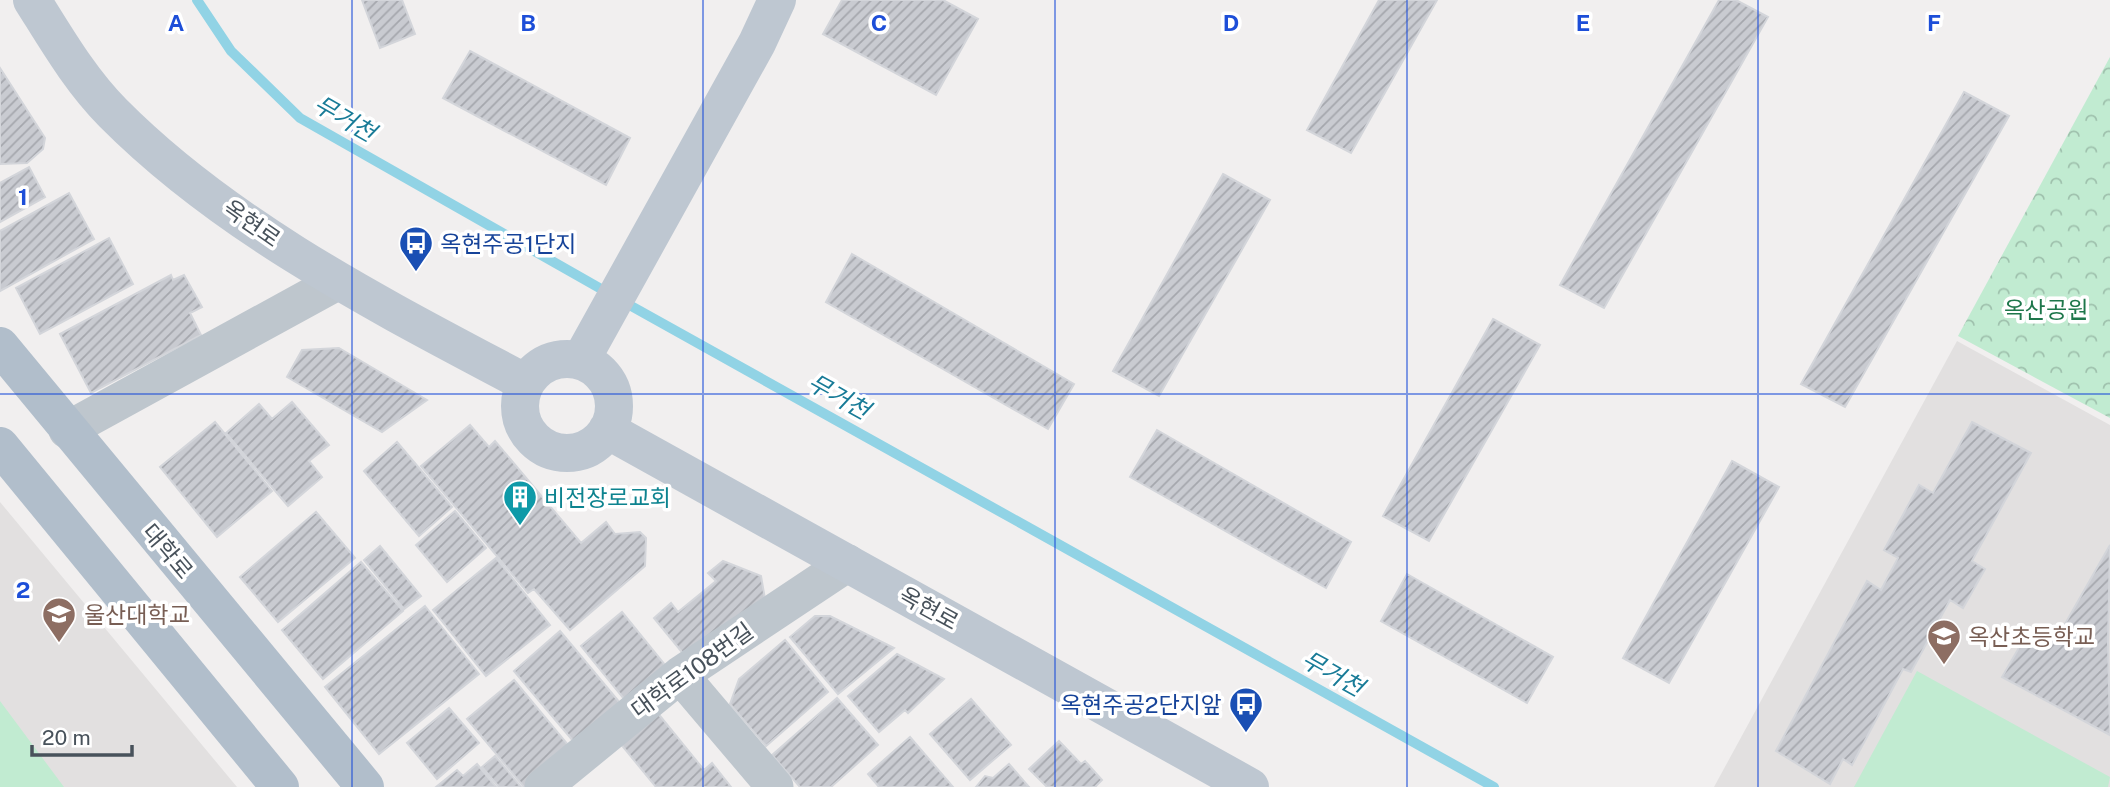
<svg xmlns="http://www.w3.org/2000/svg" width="2110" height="787" font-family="'Public Sans','Noto Sans KR',sans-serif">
<defs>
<pattern id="park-crowns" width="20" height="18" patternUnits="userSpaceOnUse" patternTransform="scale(1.75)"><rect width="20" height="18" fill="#c1ebd1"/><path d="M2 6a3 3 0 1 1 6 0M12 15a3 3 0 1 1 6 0" fill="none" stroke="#9fc1ad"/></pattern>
<pattern id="building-hatch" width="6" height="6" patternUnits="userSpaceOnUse" patternTransform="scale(1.75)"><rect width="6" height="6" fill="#c9cbd1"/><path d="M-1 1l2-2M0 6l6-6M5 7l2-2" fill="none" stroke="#a5a7ad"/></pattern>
</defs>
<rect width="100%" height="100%" fill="#f1efef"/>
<path fill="#e2e0e0" d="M1957 341 2110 425V787H1714Z
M0 502 237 787H0Z"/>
<path fill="url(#park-crowns)" d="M2110 57V418L1958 336Z"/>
<path fill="#c1ebd1" d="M1917 671 2110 777 2108 787H1854Z
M0 701 64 787H0Z"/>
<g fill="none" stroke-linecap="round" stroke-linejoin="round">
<path stroke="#91d3e5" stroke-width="10" d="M197 0 231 51 300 118 610 294
M624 302 1494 787"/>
</g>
<path fill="url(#building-hatch)" stroke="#d3d5da" stroke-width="2" d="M362 0H402L415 34 380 48Z
M842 0H943L978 19 936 95 823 34Z
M1379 0H1437L1351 153 1307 130Z
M1719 0H1736L1768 17 1604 308 1560 285Z
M470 51 630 138 606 185 443 98Z
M0 68 45 138 43 149 27 163 0 164Z
M1964 92 2009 116 1845 407 1801 384Z
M29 167 45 197 0 222V183Z
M1223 174 1270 200 1159 396 1113 371Z
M69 193 94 239 0 291V231Z
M109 238 133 284 40 334 16 288Z
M852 254 1074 384 1048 429 826 302Z
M171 275 173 280 184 275 202 307 190 313 201 335 91 393 60 334Z
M1493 319 1540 345 1429 541 1383 516Z
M339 348 427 400 382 432 287 377 302 350Z
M292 402 329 445 309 461 322 477 288 506 226 433 259 404 272 419Z
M215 422 272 491 217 537 160 467Z
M1972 422 2031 453 1972 561 1985 569 1963 608 1950 600 1911 672 1903 669 1852 765 1843 759 1830 784 1776 751 1867 581 1881 590 1898 558 1884 550 1919 485 1933 493Z
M470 425 489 447 495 441 581 543 606 522 615 534 640 532 646 538 645 566 570 630 534 589 528 593 421 466Z
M1157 430 1351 542 1326 588 1130 477Z
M397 442 452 507 419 536 364 471Z
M1732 461 1779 487 1669 683 1623 658Z
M455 511 486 548 447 582 416 545Z
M316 512 355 558 278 622 240 577Z
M2110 545 2108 642 2110 735 2002 677 2024 639 2039 646 2047 633 2057 638Z
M380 546 421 596 404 609 364 560Z
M496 558 550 625 486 676 433 610Z
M723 561 761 576 765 599 690 662 654 618 671 603 678 612 716 581 708 573Z
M361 562 403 611 323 679 282 630Z
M1407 574 1553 657 1527 703 1381 621Z
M425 606 479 674 379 754 325 687Z
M622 612 670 671 629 705 581 646Z
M815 616H830L894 648 838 694 790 637Z
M560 631 620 703 574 742 514 671Z
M785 640 828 692 766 746 730 704 739 679Z
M897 654 944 679 908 713 905 710 879 732 848 696Z
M514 680 574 752 532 787H524L467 719Z
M837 698 878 745 831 787H800L772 755Z
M971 699 1011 745 970 780 930 734Z
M449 708 479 743 437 779 407 743Z
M656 711 704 770 712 763 731 787H656L619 742Z
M910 737 953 787H879L868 774Z
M1059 741 1081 764 1085 761 1102 780 1095 787H1047L1029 769Z
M495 756 521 787H499L482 767Z
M477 764 496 787H436L457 770 463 776Z
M1009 764 1029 787H976L985 776 993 778Z"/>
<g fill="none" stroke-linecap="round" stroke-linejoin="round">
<path stroke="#bec6cd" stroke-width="37" d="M67 430 337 282
M680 675 775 787
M543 787 680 675 848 563"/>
<path stroke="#bec7d1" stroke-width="38" d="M32 0C56 38 80 80 113 113 228 229 383 307 526 383
M520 406a47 47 0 1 1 94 0a47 47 0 1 1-94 0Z
M581 360 757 43 777 0
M607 430 1250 787"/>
<path stroke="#b1becb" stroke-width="38" d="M0 346 365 787
M0 446 280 787"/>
</g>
<path fill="none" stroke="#1d4ed8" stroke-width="2" stroke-opacity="0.55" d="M352 0V787M703 0V787M1055 0V787M1407 0V787M1758 0V787M0 394H2110"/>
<defs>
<g id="bus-pin" transform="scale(1.75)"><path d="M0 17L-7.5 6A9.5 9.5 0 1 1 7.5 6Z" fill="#1a4fb4" stroke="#fff"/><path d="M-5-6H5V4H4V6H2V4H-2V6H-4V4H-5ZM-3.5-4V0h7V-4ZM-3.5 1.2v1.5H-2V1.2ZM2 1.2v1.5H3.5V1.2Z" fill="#fff"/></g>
<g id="building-pin" transform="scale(1.75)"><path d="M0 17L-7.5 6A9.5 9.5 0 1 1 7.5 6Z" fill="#0f9aa8" stroke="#fff"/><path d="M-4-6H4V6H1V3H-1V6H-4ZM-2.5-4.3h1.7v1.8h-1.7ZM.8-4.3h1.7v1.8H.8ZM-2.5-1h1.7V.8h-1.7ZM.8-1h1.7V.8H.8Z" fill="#fff"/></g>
<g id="university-pin" transform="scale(1.75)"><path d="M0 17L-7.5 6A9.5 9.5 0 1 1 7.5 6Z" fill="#8d6e63" stroke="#fff"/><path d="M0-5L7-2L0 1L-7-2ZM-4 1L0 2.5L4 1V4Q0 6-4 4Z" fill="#fff"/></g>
<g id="school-pin" transform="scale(1.75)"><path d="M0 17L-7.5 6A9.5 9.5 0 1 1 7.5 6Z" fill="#8d6e63" stroke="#fff"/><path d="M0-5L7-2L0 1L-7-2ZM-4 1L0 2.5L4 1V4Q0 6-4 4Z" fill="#fff"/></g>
</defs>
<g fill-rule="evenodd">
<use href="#bus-pin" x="416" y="243"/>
<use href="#building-pin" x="520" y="497"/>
<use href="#university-pin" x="59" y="614"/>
<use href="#school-pin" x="1944" y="636"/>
<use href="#bus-pin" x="1246" y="704"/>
</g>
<g text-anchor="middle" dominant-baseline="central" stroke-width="7" stroke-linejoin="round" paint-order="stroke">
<g font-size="23" fill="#48525b" stroke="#fff">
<text transform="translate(252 223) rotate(35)">옥현로</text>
<text transform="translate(168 551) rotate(50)">대학로</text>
<text transform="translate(929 608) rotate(29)">옥현로</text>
<text transform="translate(692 670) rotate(-36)">대학로108번길</text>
</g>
<g font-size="23" fill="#164399" stroke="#fff" text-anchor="start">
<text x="440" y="243">옥현주공1단지</text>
<text x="1222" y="704" text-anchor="end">옥현주공2단지앞</text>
</g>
<g font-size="23" fill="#1e774b" stroke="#fff">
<text x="2046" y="309">옥산공원</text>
</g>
<g font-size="23" fill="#0d838f" stroke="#fff" text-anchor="start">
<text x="544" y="497">비전장로교회</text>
</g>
<g font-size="23" fill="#785e54" stroke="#fff" text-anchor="start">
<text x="84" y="614">울산대학교</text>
<text x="1968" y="636">옥산초등학교</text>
</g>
<g font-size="24" font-style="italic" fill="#187b97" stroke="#fff">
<text transform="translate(345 118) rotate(30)">무거천</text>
<text transform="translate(839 396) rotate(29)">무거천</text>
<text transform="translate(1333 673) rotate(29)">무거천</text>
</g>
</g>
<g font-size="23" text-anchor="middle" font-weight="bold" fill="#1d4ed8" stroke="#fff" stroke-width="7" stroke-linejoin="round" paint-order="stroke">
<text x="176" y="31">A</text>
<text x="528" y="31">B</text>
<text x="879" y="31">C</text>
<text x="1231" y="31">D</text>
<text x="1583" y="31">E</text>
<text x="1934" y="31">F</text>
<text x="23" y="205">1</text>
<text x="23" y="598">2</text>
</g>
<path d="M32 745v10h100v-10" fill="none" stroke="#48525b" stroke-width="3.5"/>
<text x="42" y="745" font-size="21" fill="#48525b" stroke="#ffffff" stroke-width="5" paint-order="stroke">20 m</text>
</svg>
